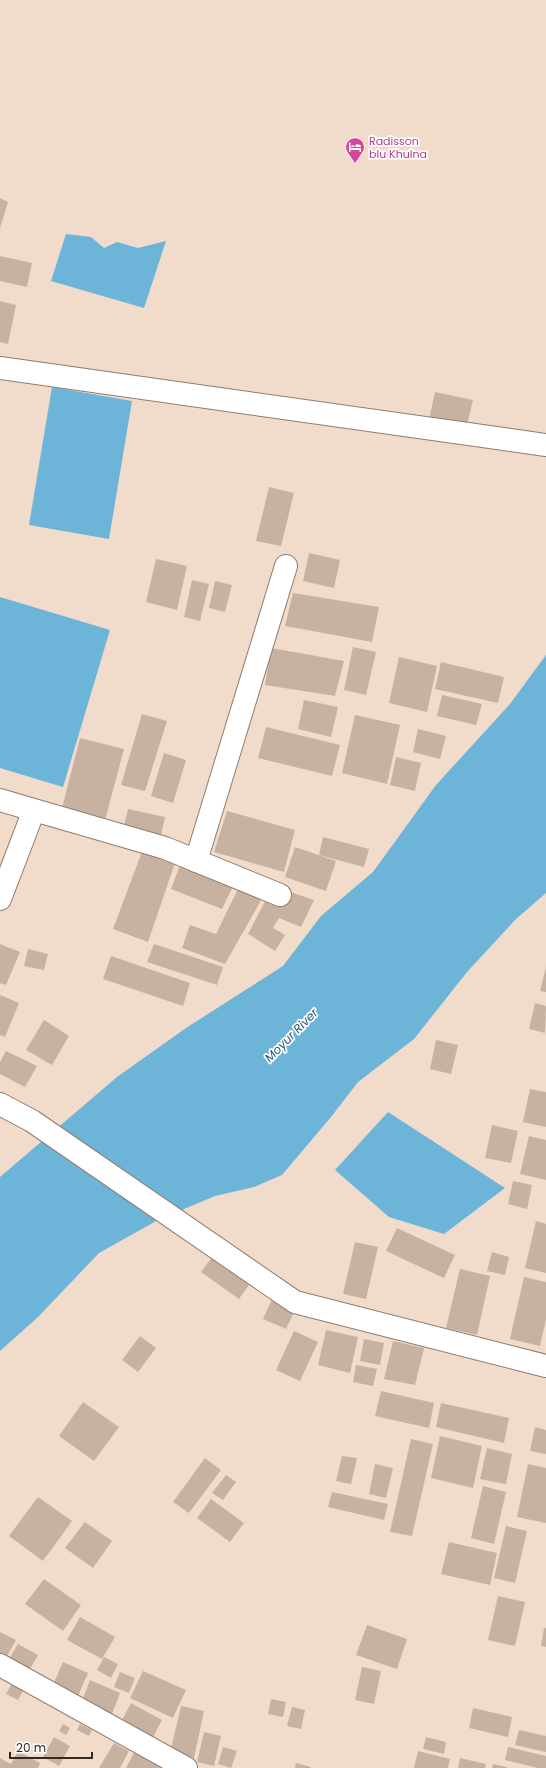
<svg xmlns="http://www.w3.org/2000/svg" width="546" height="1768" font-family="Poppins,sans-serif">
<rect width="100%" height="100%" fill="#f1dbcb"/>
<path fill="#6db4d9" d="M66 234 91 237 104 248 117 242 138 248 166 241 144 308 51 281Z
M52 387 132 401 109 539 29 525Z
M0 597 110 630 63 787 0 768Z
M546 655V893L516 919 467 972 414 1039 358 1082 331 1117 282 1175 254 1187 215 1196 158 1220 99 1253 38 1317 0 1351V1177L117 1077 186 1028 283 966 321 916 373 872 436 785 510 704Z
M388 1112 505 1188 444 1234 389 1217 335 1170Z"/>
<path fill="#c7b2a2" d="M0 198 8 202 0 228Z
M0 256 32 263 27 287 0 281Z
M0 301 16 305 8 344 0 342Z
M435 392 473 400 466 429 429 420Z
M269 487 294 493 281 546 256 541Z
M309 553 340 560 334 588 303 581Z
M156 559 187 566 177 610 146 602Z
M192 580 209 584 200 621 184 617Z
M215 581 232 585 225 612 209 608Z
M293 593 379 607 372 642 285 626Z
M353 647 376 652 366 695 344 690Z
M271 648 344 661 335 696 265 685Z
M399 657 437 666 427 712 389 703Z
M441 662 504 677 498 703 435 689Z
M442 695 482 704 476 725 437 716Z
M304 700 338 707 331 737 298 729Z
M142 714 167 721 145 791 121 785Z
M355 715 400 725 387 784 342 773Z
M266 727 340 745 332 776 258 758Z
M418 729 446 736 440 759 413 752Z
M80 738 124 749 104 824 61 812Z
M164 753 186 760 173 803 151 796Z
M396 757 421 763 415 791 390 785Z
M128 809 165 817 160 839 123 830Z
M227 811 295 830 284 872 214 852Z
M323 837 369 849 364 867 319 855Z
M295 847 336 861 326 891 285 877Z
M143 849 176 860 148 942 113 929Z
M180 865 236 880 222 909 171 889Z
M240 885 264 895 225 964 182 948 190 925 216 934Z
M273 886 314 900 301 927 279 918 273 928 285 935 275 951 248 934Z
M0 944 20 952 6 985 0 983Z
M154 944 223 967 217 985 147 962Z
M28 949 48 954 44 970 24 966Z
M111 956 190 983 183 1006 103 979Z
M546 967V992L540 991Z
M0 995 19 1003 5 1037 0 1035Z
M535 1003 546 1006 545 1033 529 1029Z
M44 1020 69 1036 52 1065 26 1050Z
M436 1040 458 1045 451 1074 430 1069Z
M6 1051 37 1066 25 1087 0 1074V1062Z
M530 1089 546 1092V1127L523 1122Z
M492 1125 518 1131 511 1163 485 1158Z
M529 1136 546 1140V1180L520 1174Z
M513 1181 532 1185 527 1209 508 1204Z
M536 1221 546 1224V1273L525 1268Z
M397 1228 455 1255 444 1278 386 1251Z
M355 1242 378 1247 366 1299 343 1294Z
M216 1252 253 1279 239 1299 201 1272Z
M492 1252 509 1257 505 1275 487 1271Z
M460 1269 490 1276 477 1335 446 1328Z
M524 1277 546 1282V1319L540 1346 510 1339Z
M273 1297 296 1308 286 1329 263 1319Z
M326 1330 358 1337 350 1373 318 1365Z
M294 1331 318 1342 300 1381 276 1370Z
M140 1336 156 1348 138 1372 122 1360Z
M364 1339 384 1343 380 1365 360 1361Z
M393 1341 424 1348 415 1385 384 1379Z
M356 1365 377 1369 373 1386 353 1382Z
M381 1391 434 1403 429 1428 375 1416Z
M83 1402 119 1427 94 1461 59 1436Z
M441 1403 509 1418 504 1443 436 1427Z
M535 1427 546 1430V1454L530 1451Z
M440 1436 482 1446 473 1488 431 1478Z
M411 1439 433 1444 412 1536 390 1532Z
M487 1448 512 1454 506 1484 480 1479Z
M342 1456 357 1458 351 1484 336 1481Z
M205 1458 221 1470 189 1513 173 1502Z
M375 1464 393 1468 386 1498 369 1494Z
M528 1464 546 1468V1523L517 1517Z
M226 1475 236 1482 223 1500 212 1493Z
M483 1486 506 1492 494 1544 471 1538Z
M332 1492 388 1504 384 1520 328 1507Z
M38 1497 72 1521 43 1561 9 1536Z
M211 1499 244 1523 230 1542 197 1518Z
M85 1522 112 1541 93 1568 65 1548Z
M506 1526 527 1531 515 1583 494 1578Z
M449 1542 497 1553 490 1585 441 1574Z
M44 1579 81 1605 63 1631 25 1604Z
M498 1596 525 1602 515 1646 488 1640Z
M80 1617 115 1637 102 1659 67 1640Z
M367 1625 407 1639 397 1669 356 1655Z
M544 1628H546V1647L541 1646Z
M0 1632 16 1640 3 1663 0 1661Z
M18 1644 38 1655 26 1676 6 1664Z
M104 1657 118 1664 111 1678 97 1670Z
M63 1662 88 1673 78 1696 53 1685Z
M362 1667 381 1671 374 1704 355 1700Z
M143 1671 186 1690 173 1718 130 1698Z
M120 1672 135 1678 129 1693 114 1687Z
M14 1680 25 1687 18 1700 6 1694Z
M90 1680 120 1693 112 1714 82 1701Z
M271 1699 286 1702 283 1717 268 1714Z
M131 1703 162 1720 151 1741 120 1724Z
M181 1706 204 1711 194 1758 170 1753Z
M292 1707 305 1710 301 1729 287 1726Z
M473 1708 512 1717 508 1737 469 1728Z
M63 1724 70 1728 66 1735 59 1731Z
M80 1724 92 1730 89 1736 77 1730Z
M519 1730 546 1736V1752L515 1745Z
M204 1732 221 1736 214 1766 197 1762Z
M54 1737 70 1746 59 1766 43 1757Z
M426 1737 446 1742 444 1754 423 1749Z
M114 1743 129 1751 120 1768H99Z
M137 1747 174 1768H126Z
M223 1747 237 1751 231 1768 218 1764Z
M508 1747 546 1756V1768H538L505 1760Z
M18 1751 40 1763 38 1768H0V1758L11 1764Z
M418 1751 450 1759 448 1768H414Z
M460 1758 486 1764 485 1768H458Z
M296 1763 311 1767V1768H295Z
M493 1764 507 1767V1768H492Z"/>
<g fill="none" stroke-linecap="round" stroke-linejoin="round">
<g stroke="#907c6e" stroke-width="24">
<path id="street" d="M0 368 546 445
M0 800 34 810 0 899
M34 810 165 848 280 895
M196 861 286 566
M0 1104 32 1121 295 1302 546 1366
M0 1665 186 1768"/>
</g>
<use href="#street" stroke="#fff" stroke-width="22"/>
</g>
<defs>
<g id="hotel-pin" transform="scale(1)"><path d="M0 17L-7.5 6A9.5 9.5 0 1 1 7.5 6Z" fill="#d1479c" stroke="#fff"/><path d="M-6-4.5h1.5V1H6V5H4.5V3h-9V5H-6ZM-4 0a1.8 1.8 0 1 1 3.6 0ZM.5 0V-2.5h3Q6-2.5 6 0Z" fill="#fff"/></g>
</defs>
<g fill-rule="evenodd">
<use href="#hotel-pin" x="355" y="147"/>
</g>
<g text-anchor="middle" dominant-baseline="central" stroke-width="3.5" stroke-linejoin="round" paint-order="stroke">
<g font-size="11" fill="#b23c85" stroke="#fff" text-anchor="start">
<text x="369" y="141">Radisson<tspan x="369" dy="13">blu Khulna</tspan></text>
</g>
<g font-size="12" font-style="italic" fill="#1f5671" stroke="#fff">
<text transform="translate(291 1035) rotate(-45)">Moyur River</text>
</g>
</g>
<path d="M10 1752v6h82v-6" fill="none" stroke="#312922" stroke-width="2"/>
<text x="16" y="1752" font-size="12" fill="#312922" stroke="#ffffff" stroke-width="3" paint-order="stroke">20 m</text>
</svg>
